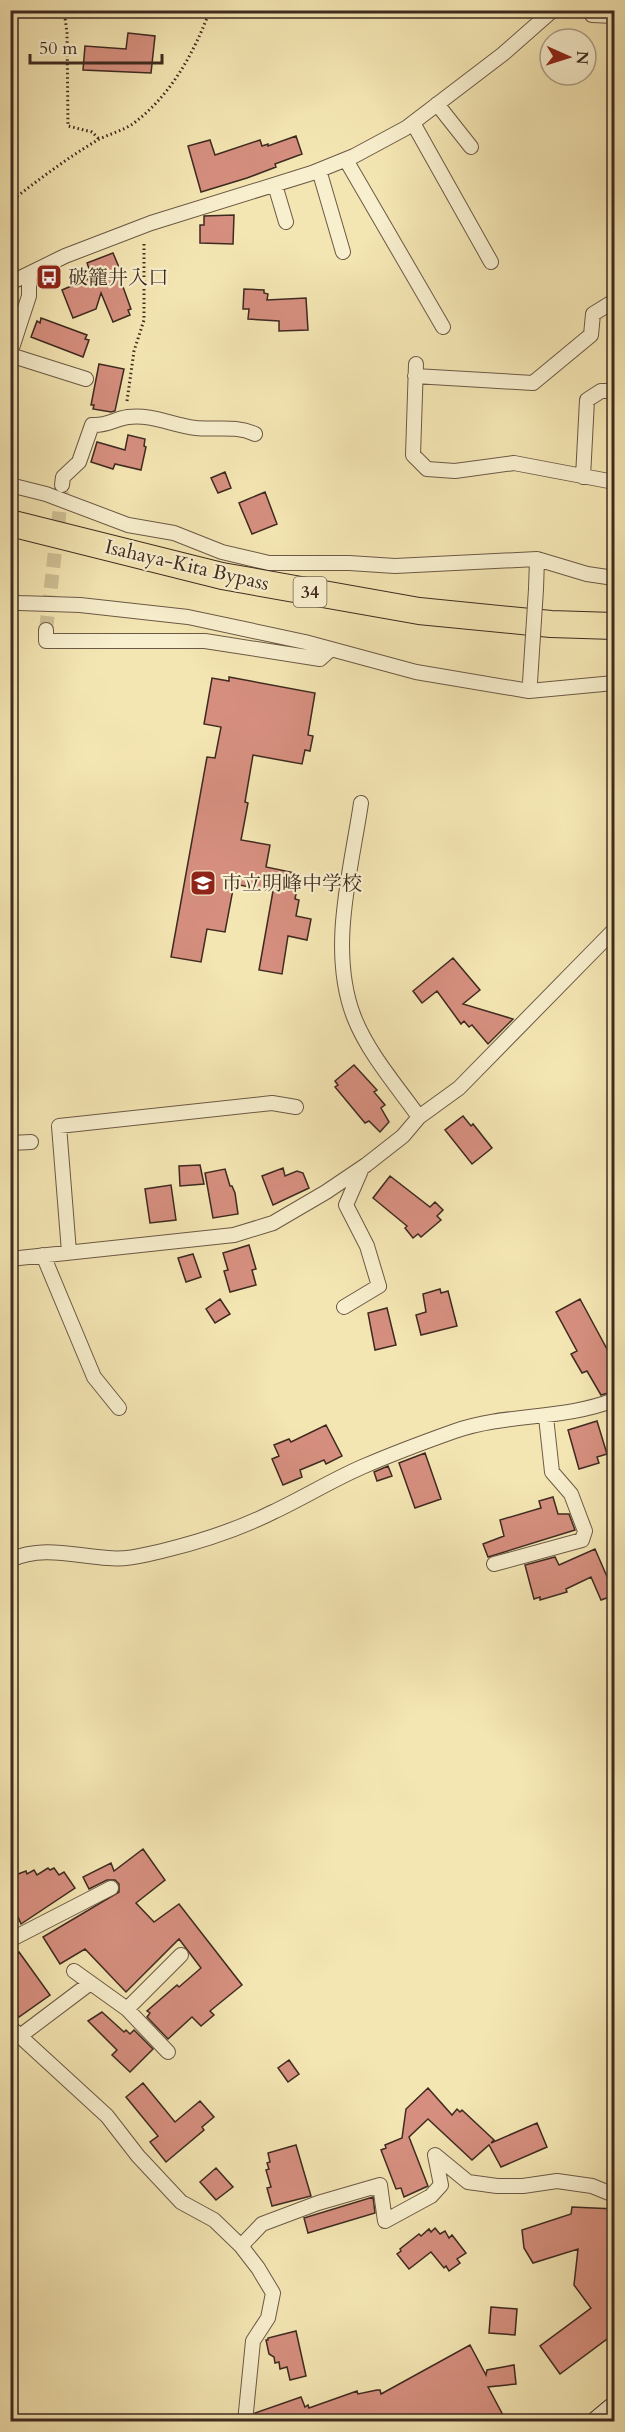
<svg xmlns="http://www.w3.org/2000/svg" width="625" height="2432" font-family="Cardo,'Noto Serif JP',serif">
<rect width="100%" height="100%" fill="#f4e6b3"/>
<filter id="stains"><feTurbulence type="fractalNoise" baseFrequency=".00333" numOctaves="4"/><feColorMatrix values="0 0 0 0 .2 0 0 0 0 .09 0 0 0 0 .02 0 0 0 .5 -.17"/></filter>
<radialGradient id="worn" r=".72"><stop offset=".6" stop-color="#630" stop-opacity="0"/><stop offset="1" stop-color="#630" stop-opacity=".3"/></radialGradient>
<path fill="#d68f7f" stroke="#3e2a20" stroke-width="1.5" d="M128 33 155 36 151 73 83 70 85 46 126 49Z
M296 136 302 154 275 164 276 167 247 178 201 192 188 146 210 140 215 155 260 140 262 146 268 144V146Z
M234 215 233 244 200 243V225H204V216Z
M113 253 121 272 118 273 131 309 128 310 130 315 113 322 101 293 96 309 73 318 62 290 92 277 87 263Z
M244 289 264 290V293L268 294 267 300 306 298 308 330 279 331V321L248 319 249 309H243Z
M41 318 87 335 85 339 89 340 83 357 31 337 37 321 40 323Z
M99 364 124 369 115 411 111 412 93 409 94 405H91Z
M128 435 145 439 144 446 146 447 141 470 115 464 113 469 91 462 97 442 125 450Z
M225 472 231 488 218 493 211 478Z
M265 492 277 524 252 534 239 503Z
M229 677 315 693 308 735 313 736 310 751 305 750 302 764 253 755 245 802 248 803 241 840 270 845 266 867 300 874 295 899 299 900 296 916 311 919 307 940 288 936 282 974 259 970 273 891 234 884 225 932 207 929 201 962 171 957 207 757 215 758 221 727 204 724 212 678 229 681Z
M453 958 480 990 463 1004 513 1019 488 1044 472 1025 469 1027 464 1021 461 1024 437 991 422 1003 413 991Z
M354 1065 377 1090 374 1092 385 1105 381 1108 389 1122 380 1132 369 1121 365 1123 335 1087 338 1085 335 1081Z
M463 1116 471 1126 473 1124 492 1148 472 1164 445 1130Z
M200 1165 204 1184 180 1186 179 1166Z
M283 1168 285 1176 297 1171 303 1173 309 1188 273 1205 262 1176Z
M225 1169 230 1186H232L235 1193 238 1214 213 1218 205 1173Z
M390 1176 430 1207 435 1202 443 1210 437 1216 441 1220 421 1237 418 1234 413 1238 405 1228 407 1226 373 1198Z
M171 1185 176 1220 150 1223 145 1189Z
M249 1245 256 1269 252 1270 256 1285 230 1292 224 1271 228 1270 223 1253Z
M193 1254 201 1277 186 1282 178 1258Z
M440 1289 441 1293 448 1291 457 1326 421 1335 416 1315 426 1312 423 1294Z
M220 1299 230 1314 215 1323 206 1309Z
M580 1299 615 1364V1391L601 1395 587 1371 582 1373 571 1354 577 1351 556 1312Z
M387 1308 396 1345 375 1350 368 1313Z
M597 1421 607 1454 597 1457 599 1463 579 1469 568 1430Z
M326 1425 342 1456 326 1464 324 1460 300 1470 302 1477 283 1485 272 1459 279 1456 274 1445 289 1439 291 1442Z
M425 1453 441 1499 415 1508 399 1463Z
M388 1466 392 1476 377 1481 374 1472Z
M553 1497 558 1514H569L575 1530 488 1557 483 1544 504 1536 500 1520 541 1508 539 1501Z
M595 1549 615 1595 601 1600 591 1577 566 1589 567 1592 540 1600V1597L534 1599 525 1565 555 1557 559 1565Z
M143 1849 165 1880 136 1903 154 1922 179 1904 242 1985 210 2011 214 2015 201 2026 192 2017 168 2039 147 2017 150 2013 147 2011 177 1985 179 1987 201 1968 179 1939 126 1992 85 1949 60 1964 43 1937 119 1892V1884L115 1880H107L89 1889 83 1877 111 1863 114 1871Z
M48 1868 50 1870 54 1868 59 1875 64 1872 75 1888 21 1924 18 1917 14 1919 10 1911V1903L15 1901 10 1890V1877L26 1871 27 1874 34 1870 37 1875Z
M19 1952 50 1995 19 2017 17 2015 10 2018V1957Z
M102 2012 124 2032 126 2030 130 2034 134 2030 153 2049 130 2072 112 2055 117 2050 88 2021Z
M289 2060 299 2074 288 2082 278 2068Z
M143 2083 175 2122 200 2101 214 2117 202 2127 204 2130 166 2162 150 2142 158 2136 126 2097Z
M428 2088 452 2115 457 2109 460 2112 462 2110 494 2140 491 2143 537 2123 547 2147 501 2167 489 2145 472 2160 428 2119 409 2137 428 2186 404 2197 401 2188 396 2189 381 2150 386 2148 385 2145 402 2138 406 2109Z
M296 2145 311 2196 272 2206 267 2188 271 2187 266 2170 269 2169 267 2163 270 2162 268 2153Z
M216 2168 233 2187 216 2200 200 2182Z
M373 2197 375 2213 308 2233 304 2218Z
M572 2207 615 2209V2333L560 2374 540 2346 591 2308 574 2285 578 2249 533 2263 524 2248 522 2230 571 2214Z
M435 2228 440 2234 445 2231 449 2238 452 2235 466 2253 457 2259 460 2263 449 2271 446 2266 444 2268 431 2252 409 2269 397 2254 401 2251 400 2249 419 2234 421 2236 429 2229 431 2232Z
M491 2307 517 2309 515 2335 489 2333Z
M296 2331 306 2376 290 2380 287 2367 280 2369 279 2362 275 2363 274 2357 269 2354 266 2340H268V2338Z
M470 2345 486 2375 487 2370 514 2365 516 2384 488 2387 504 2417 496 2421H254L255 2413 301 2397 305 2407 308 2405 309 2408 357 2391 358 2394 377 2390H380L381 2394Z"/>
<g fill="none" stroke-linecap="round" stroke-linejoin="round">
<path stroke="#d0c096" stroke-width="14" stroke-dasharray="14 7" stroke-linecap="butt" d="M46 630 62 490"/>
<g stroke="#6c5945" stroke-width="16">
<path id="street" d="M590 10 592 15 614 16
M437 104 471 147
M413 123 491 262
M346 160 443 327
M319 170 343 252
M275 185 286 222
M10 283 65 256 151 223 312 173 354 156 406 128 503 54 553 10
M10 354 29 296V274
M10 355 86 379
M416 364 413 455 427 469 455 471 514 463 614 482
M415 376 533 383 591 335 593 314 614 301
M583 477 587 400 601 391H614
M10 485 46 494 128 525 174 533 222 552 269 563H349L395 566 537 559 587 574 614 578
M62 485 63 477 79 462 92 425C108 426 114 419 128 417 152 414 172 425 196 428 216 430 236 425 255 434
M536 589 537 559
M10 601 19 603 80 605 188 617 305 642 416 672 529 691 614 683
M46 630V641H205L320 659 331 649
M361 803C351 871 328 950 354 1017 368 1053 397 1086 419 1117
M10 1143 31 1142
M69 1252 59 1126 272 1103 296 1107
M43 1255 94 1377 119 1408
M10 1259 234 1235 273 1223 326 1192 366 1165 403 1136 419 1117 459 1088 614 930
M344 1307 379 1286 367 1246 346 1205 362 1168
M10 1560C42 1545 75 1556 108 1558 127 1560 144 1555 162 1551 199 1542 239 1529 273 1512 303 1498 332 1480 362 1467 392 1454 424 1442 455 1431 507 1413 563 1420 614 1400
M494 1564 582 1540 585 1531 571 1494 552 1472 546 1417
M10 1940 111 1888
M74 1971 127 2009 168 2052
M127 2009 181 1955
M10 2027 107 2116 138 2156 181 2202 214 2220 241 2246 258 2268 273 2293 268 2318 253 2341 245 2422
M20 2036 89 1984
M241 2246 262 2224 318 2203 380 2185 385 2221 431 2196 441 2185 435 2155 468 2182 497 2186H523L557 2181 592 2186 614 2195"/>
</g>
<g stroke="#3e2a20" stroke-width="22">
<path id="secondary" d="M596 2422 614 2407"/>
</g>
<g stroke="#3e2a20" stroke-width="28">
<path id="highway" d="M10 523 222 576 419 611 551 624 614 626"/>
</g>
<path stroke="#3e2a20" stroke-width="3" stroke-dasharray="1.5 3" stroke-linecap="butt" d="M64 10 67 33 68 126 92 132 99 139
M10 202C38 180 66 159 96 141 108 134 123 131 134 123 171 95 194 53 210 10
M127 401 134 351 144 320V242"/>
<use href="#street" stroke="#f8efce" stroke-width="14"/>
<use href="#secondary" stroke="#f8efce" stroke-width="20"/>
<use href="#highway" stroke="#f4e6b3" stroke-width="26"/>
<g stroke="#6c5945" stroke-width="16" stroke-linecap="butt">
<path id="street-bridge" d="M530 682 536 589"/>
</g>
<use href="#street-bridge" stroke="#f8efce" stroke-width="14"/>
</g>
<defs>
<g id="bus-square" transform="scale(1.35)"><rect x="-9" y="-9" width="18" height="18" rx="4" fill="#8f2418" stroke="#f8efce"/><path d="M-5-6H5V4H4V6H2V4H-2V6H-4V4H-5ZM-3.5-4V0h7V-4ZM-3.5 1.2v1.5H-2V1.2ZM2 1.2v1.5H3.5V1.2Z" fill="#fff"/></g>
<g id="school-square" transform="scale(1.35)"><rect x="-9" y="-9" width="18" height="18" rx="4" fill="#8f2418" stroke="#f8efce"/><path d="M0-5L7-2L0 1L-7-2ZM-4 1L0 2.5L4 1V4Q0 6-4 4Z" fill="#fff"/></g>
</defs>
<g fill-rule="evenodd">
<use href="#bus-square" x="49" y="277"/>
<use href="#school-square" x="203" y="883"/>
</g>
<g text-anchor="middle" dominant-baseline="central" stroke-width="4.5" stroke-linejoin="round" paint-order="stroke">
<rect fill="#f8efce" stroke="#766554" stroke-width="1.5" x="293.5" y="577" width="33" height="30" rx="4.5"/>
<g font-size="18" font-weight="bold" fill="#3e2a20">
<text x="310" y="592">34</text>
</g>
<g font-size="20" fill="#3e2a20" stroke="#f8efce" text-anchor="start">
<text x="68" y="277">破籠井入口</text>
<text x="222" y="883">市立明峰中学校</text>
</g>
<g font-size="20" fill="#3e2a20" stroke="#f8efce">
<text transform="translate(187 565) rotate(13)">Isahaya-Kita Bypass</text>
</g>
</g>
<rect width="625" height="2432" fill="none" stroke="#f4e6b3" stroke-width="36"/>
<rect x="12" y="12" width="601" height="2408" fill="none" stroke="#3e2a20" stroke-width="3"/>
<rect x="18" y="18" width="589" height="2396" fill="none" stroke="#3e2a20" stroke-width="1.5"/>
<g transform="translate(568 57) rotate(93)"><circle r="28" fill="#f8efce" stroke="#aea088" stroke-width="1.5"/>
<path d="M0-4.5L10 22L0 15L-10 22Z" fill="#8f2418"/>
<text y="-9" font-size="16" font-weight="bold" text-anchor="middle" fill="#3e2a20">N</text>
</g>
<path d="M30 54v9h132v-9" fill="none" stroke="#3e2a20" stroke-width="3"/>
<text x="39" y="54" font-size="18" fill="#3e2a20" stroke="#f8efce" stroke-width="4.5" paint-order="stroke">50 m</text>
<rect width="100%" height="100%" filter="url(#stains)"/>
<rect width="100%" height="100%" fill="url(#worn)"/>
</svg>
